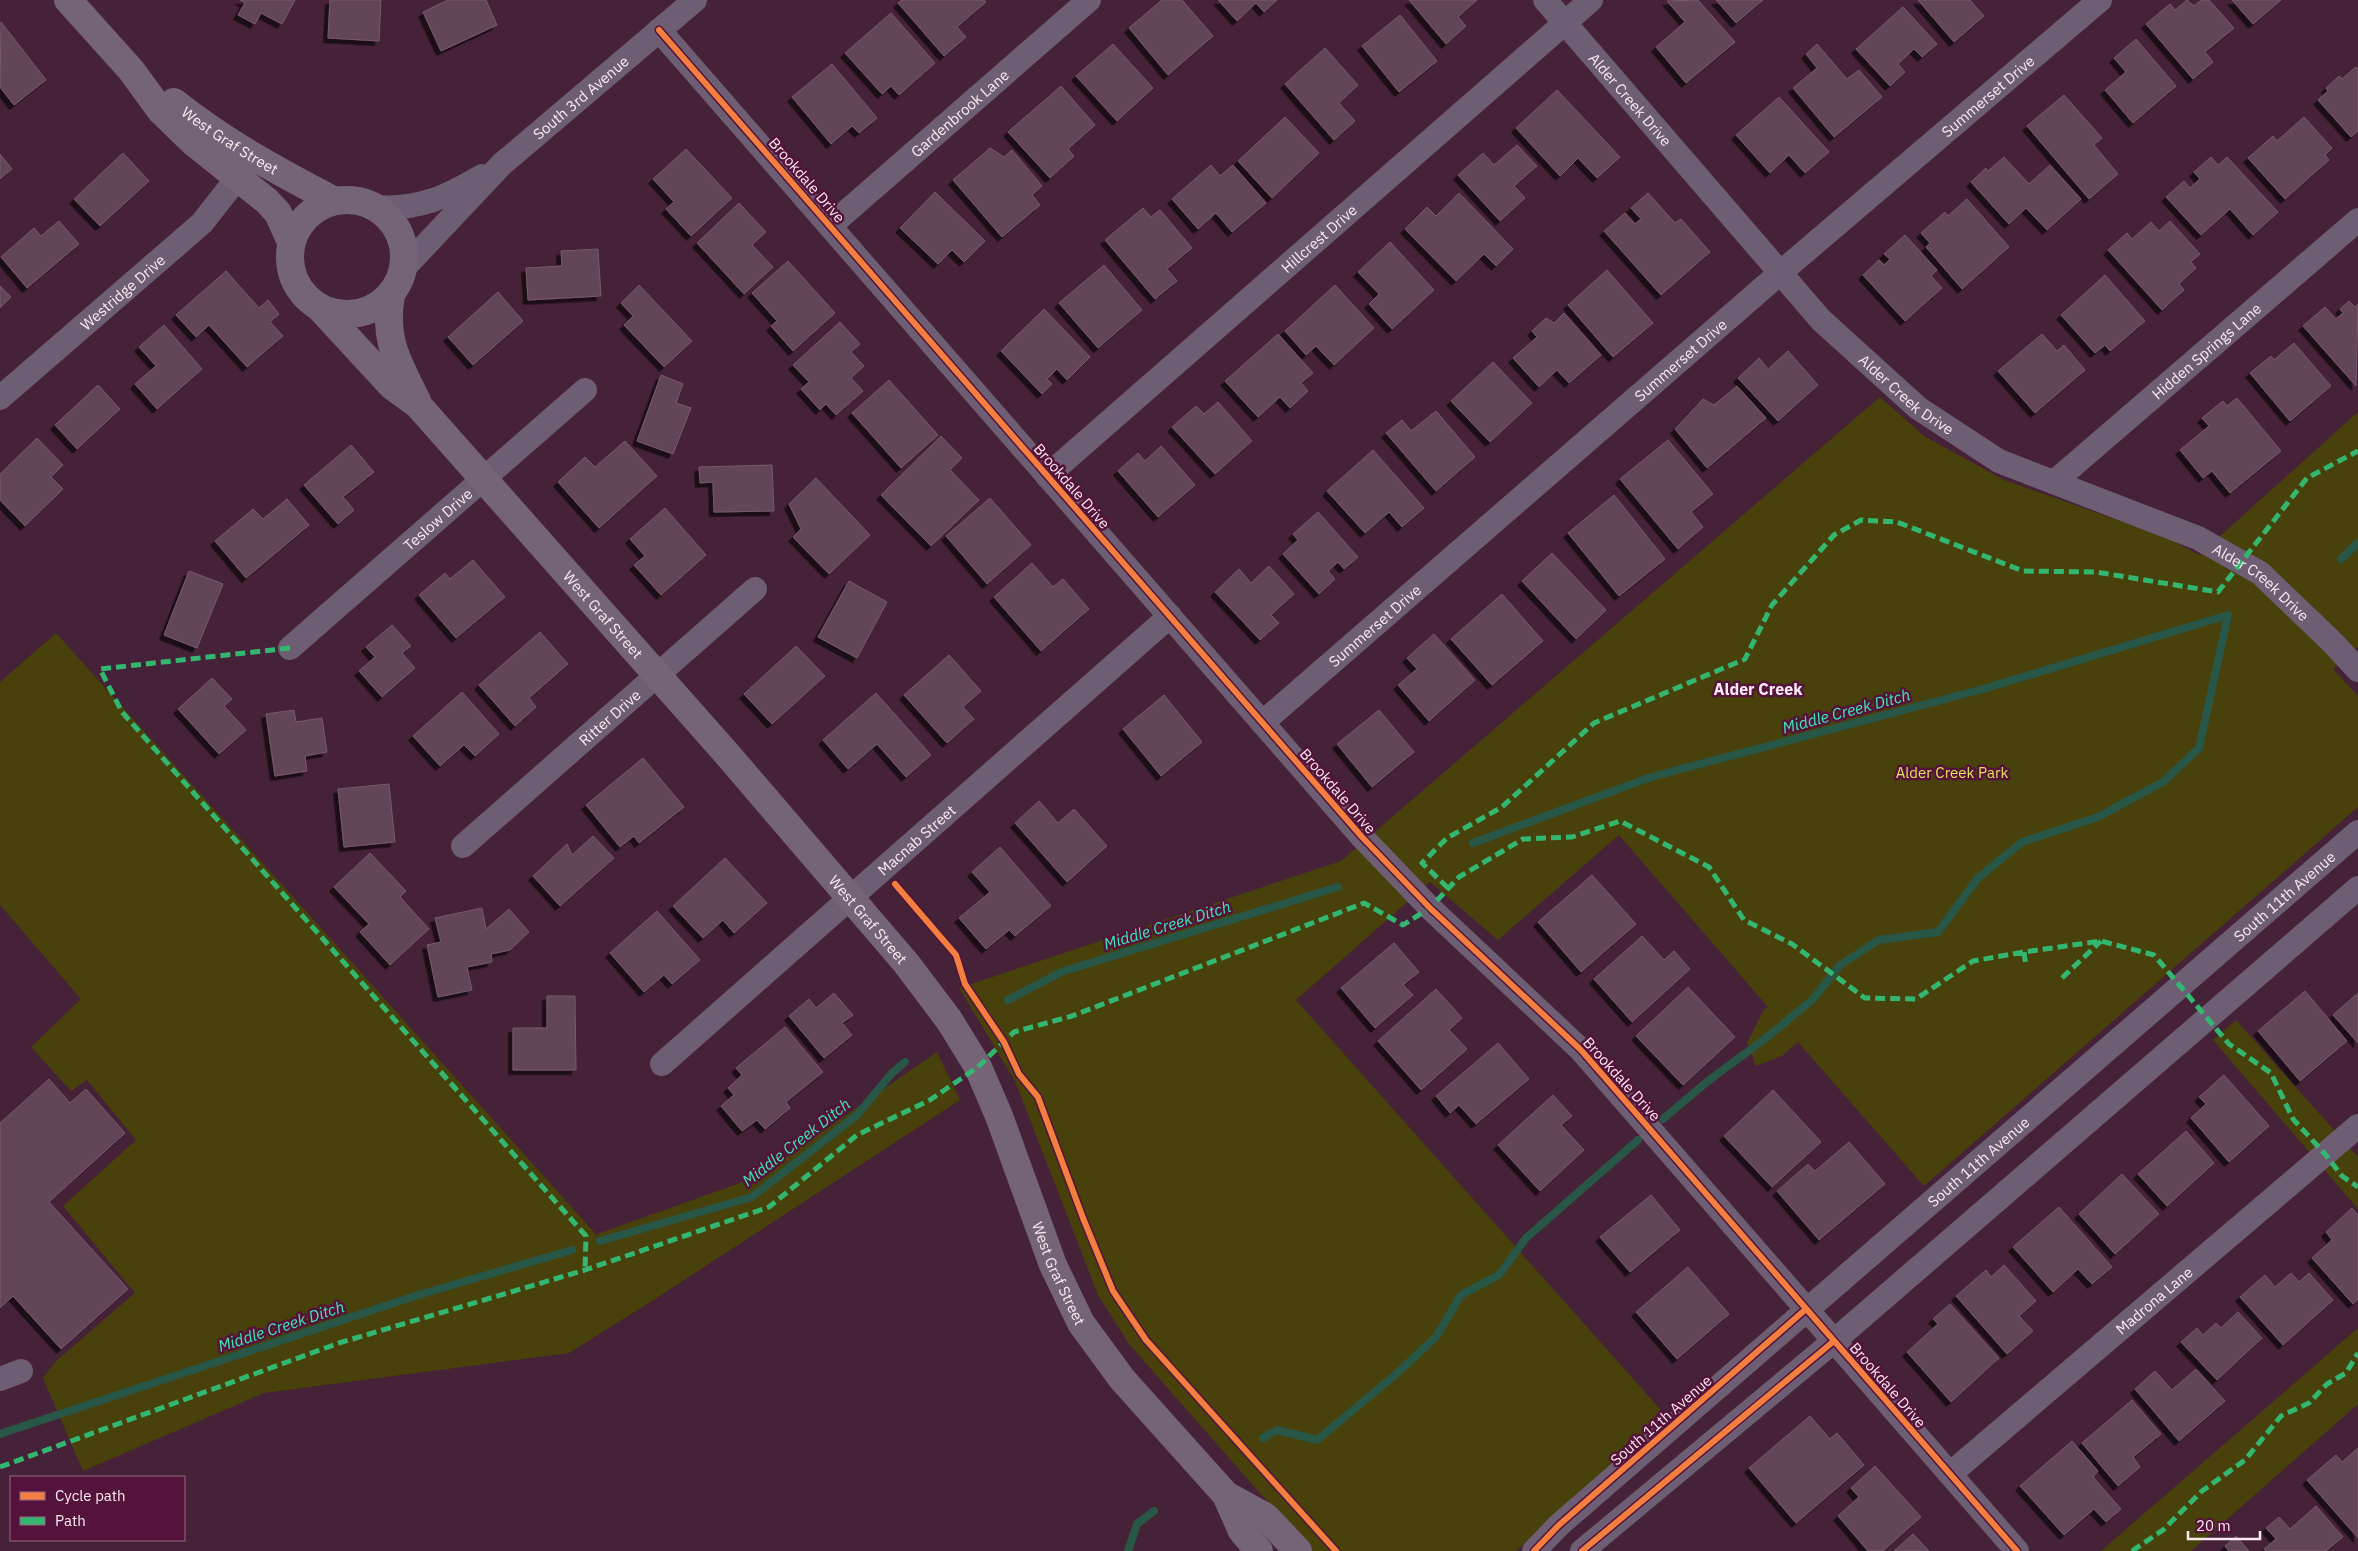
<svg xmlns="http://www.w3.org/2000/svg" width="2358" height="1551" font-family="'IBM Plex Sans',sans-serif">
<defs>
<filter id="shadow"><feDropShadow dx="-4.5" dy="4.5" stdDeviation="0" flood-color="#0009"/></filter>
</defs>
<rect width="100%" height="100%" fill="#452237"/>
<path fill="#48410c" d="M1880 397 1924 436 2004 480 2166 537 2199 555 2358 412V647L2333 669 2358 696V807L1924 1186 1798 1042 1782 1056 1756 1066 1747 1043 1763 1011 1768 1007 1619 835 1498 940 1430 882 1296 1000 1667 1417 1516 1551H1311L1129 1344 1098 1295 1015 1081 959 988 1341 861Z
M56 633 611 1251 597 1234 757 1177 937 1052 960 1100 655 1299 569 1353 264 1393 83 1471 43 1378 56 1361 135 1293 63 1206 136 1140 87 1080 71 1091 31 1047 81 999 0 905V682Z
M2236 1020 2358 1157V1209L2213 1040Z
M2358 1328V1404L2191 1551H2101Z"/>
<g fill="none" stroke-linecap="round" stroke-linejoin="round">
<path stroke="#285647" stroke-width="8" d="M2341 559 2358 543
M1473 843 1651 777 1983 689 2228 615 2199 748 2163 782 2098 817 2022 842 1978 878 1938 932 1879 940 1840 965 1813 999 1770 1035 1708 1081 1663 1119
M1008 1000 1061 972 1338 887
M600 1241 752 1197 857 1115 892 1073 905 1062
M0 1434 415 1296 572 1250
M1263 1438 1277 1430 1317 1440 1395 1375 1436 1337 1461 1295 1499 1275 1526 1238 1638 1140
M1128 1551 1137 1524 1154 1511"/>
</g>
<path fill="#624556" stroke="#785a6b" filter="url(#shadow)" d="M240 0H295L282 24 261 13 255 24 238 15 245 3Z
M330 0H381L379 41 328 38Z
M448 0H486L497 25 441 51 423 12Z
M902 0H984L986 2 957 27 966 37 944 56 898 3Z
M1162 0H1182L1213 36 1168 75 1129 28Z
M1218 0H1277L1264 12 1256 3 1237 21Z
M1409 0H1477L1458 17 1466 26 1446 44Z
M1698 0 1735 42 1686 83 1656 47 1685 22 1667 1Z
M1716 0H1763L1736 23Z
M1918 0H1970L1984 16 1954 42Z
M2187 0 2194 6 2201 0H2209L2234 28 2205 52 2213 62 2193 79 2146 24 2170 4 2175 10Z
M2232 0H2281L2253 24Z
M1903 7 1937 44 1922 57 1914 49 1898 64 1905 72 1890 86 1856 49Z
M891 13 935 63 899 95 891 86 882 94 845 53Z
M1400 15 1437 61 1399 92 1362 46Z
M1 22 46 80 14 105 0 87Z
M2136 39 2176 86 2133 123 2105 90 2126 72 2114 58Z
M1113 44 1153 88 1117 121 1076 76Z
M1817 44 1847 79 1859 70 1882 97 1834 137 1793 88 1817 68 1806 54Z
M1325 48 1358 85 1339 103 1355 121 1334 140 1285 84Z
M832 64 877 118 859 133 852 126 831 144 792 97Z
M2356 67 2358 69V131L2351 137 2318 100 2328 91 2326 88 2339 76 2342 79Z
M1061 86 1095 125 1068 149 1074 156 1050 178 1008 132Z
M1557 90 1620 157 1597 178 1578 158 1560 176 1516 128Z
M2064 95 2102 138 2094 145 2118 174 2089 199 2027 126Z
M1779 97 1829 152 1805 173 1789 155 1770 173 1736 135Z
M1285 117 1319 153 1272 198 1238 161Z
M2304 117 2332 148 2325 155 2329 160 2285 199 2248 158 2273 136 2277 141Z
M1517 145 1537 166 1514 186 1525 198 1500 221 1458 175 1483 153 1494 165Z
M990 148 1004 157 1012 150 1042 186 1032 195 1040 205 1002 237 953 180Z
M686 149 732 198 691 236 666 209 674 202 653 179Z
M123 153 149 181 100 226 74 199Z
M0 154 12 169 0 179Z
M2004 157 2029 184 2050 165 2081 199 2047 230 2026 208 2009 224 1971 182 1986 168 1988 171Z
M2211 157 2218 165 2227 157 2278 212 2253 235 2230 209 2201 235 2166 197 2184 181 2190 188 2200 179 2194 172Z
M1211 165 1220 176 1233 165 1266 203 1232 232 1216 213 1198 229 1172 199Z
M935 192 985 241 964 262 952 250 938 264 900 228Z
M1459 193 1513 249 1496 266 1484 254 1456 281 1405 229 1427 207 1436 216Z
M1648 193 1675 223 1681 219 1710 252 1661 295 1604 231 1625 213 1635 224 1641 219 1631 208Z
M1967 199 2009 247 1962 289 1926 247 1930 243 1921 233 1945 212 1948 216Z
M739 203 766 232 752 245 773 267 744 294 697 243Z
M1143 208 1151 217 1160 210 1192 248 1167 269 1177 281 1155 299 1105 240Z
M59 221 79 244 27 288 1 257 34 228 41 236Z
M2170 221 2200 254 2191 262 2196 268 2179 284 2184 290 2162 310 2108 250 2127 233 2132 239 2151 222 2159 231Z
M1905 235 1937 270 1931 276 1942 288 1905 321 1863 275 1879 260 1884 265 1890 259 1884 254Z
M1390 242 1434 290 1392 329 1369 304 1379 294 1358 272Z
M598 249 601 296 528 300 526 268 562 266 561 251Z
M788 261 835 313 793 351 771 326 777 321 752 293Z
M1104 265 1142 310 1098 348 1059 303Z
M1607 270 1653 323 1613 357 1568 305Z
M226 271 259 308 268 300 279 314 270 322 283 336 247 367 209 325 196 337 176 315Z
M2105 275 2145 321 2110 351 2105 345 2095 353 2061 315Z
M639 285 692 341 664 367 624 325 633 316 621 303Z
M1335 285 1374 328 1334 365 1316 346 1306 355 1285 331Z
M0 286 11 297 0 308Z
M498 292 523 321 473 365 448 337Z
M2349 301 2355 307 2358 304 2356 386 2303 326 2325 307 2336 319 2343 313 2340 309Z
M1044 309 1090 357 1067 380 1057 369 1047 379 1052 384 1042 394 1001 351Z
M1564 313 1601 355 1569 383 1557 370 1539 387 1513 358 1537 337 1532 331 1546 318 1554 323Z
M840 322 860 344 851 352 864 366 851 378 863 391 836 415 826 404 820 410 801 389 809 382 793 365Z
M164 325 202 369 157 409 135 384 156 366 139 347Z
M1278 334 1313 373 1301 383 1308 391 1290 408 1280 397 1258 417 1225 381Z
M2042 334 2057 351 2064 345 2085 370 2035 413 1998 371Z
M2294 343 2331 386 2290 421 2250 373 2271 356 2274 360Z
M1788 351 1818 385 1778 421 1738 378 1759 358 1768 369Z
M1493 362 1532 403 1490 442 1451 401Z
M661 375 683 384 676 403 691 408 673 454 637 441Z
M889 380 938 435 901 468 852 413Z
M98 385 120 409 77 449 55 425Z
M1737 386 1766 418 1707 468 1675 429 1703 399 1714 405Z
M2237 398 2281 451 2230 493 2212 471 2203 478 2180 450 2209 426 2202 418 2223 401 2227 406Z
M1218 402 1252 441 1215 474 1172 427 1196 406 1204 414Z
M1436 411 1475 457 1436 491 1386 433 1402 420 1411 431Z
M941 436 962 458 950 470 979 500 931 546 881 495Z
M37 438 63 465 51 477 63 489 25 526 0 500V474Z
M1668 440 1713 494 1691 512 1703 527 1678 549 1620 479Z
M625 441 657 476 599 528 558 482 585 457 595 467Z
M351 445 374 472 343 497 354 510 338 524 304 485Z
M1161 446 1195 485 1158 517 1118 471 1138 453 1145 461Z
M1373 450 1424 508 1402 527 1389 512 1365 533 1327 491Z
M772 465 774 511 714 512 713 482 700 483 699 467Z
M816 478 870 535 829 574 793 537 801 529 789 504Z
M1614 495 1665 559 1619 596 1568 533Z
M990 498 1031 545 987 584 946 536Z
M287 499 309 525 246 578 215 541 253 509 263 519Z
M665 508 706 555 661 595 634 565 645 556 630 539Z
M1318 512 1358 557 1344 569 1338 562 1328 571 1335 579 1319 594 1283 554 1298 540 1293 534Z
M1552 553 1606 610 1576 639 1522 581Z
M473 560 505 597 456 638 419 595 445 573 450 579Z
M1032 563 1053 587 1063 579 1089 609 1041 651 994 597Z
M1269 566 1294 594 1271 615 1279 623 1260 640 1215 592 1239 569 1251 583Z
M189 571 223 584 197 648 164 635Z
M849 581 887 602 857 658 818 637Z
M1502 594 1543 641 1492 685 1451 639Z
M392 625 411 646 402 653 415 668 382 697 359 671 375 657 366 647Z
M540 632 568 664 529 698 536 707 515 726 479 685Z
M1434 634 1475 680 1429 721 1398 685 1417 669 1407 658Z
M796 646 825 676 772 724 744 694Z
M949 655 981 691 963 707 974 719 947 743 904 695Z
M212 678 232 699 224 706 246 730 219 754 178 709Z
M462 692 499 734 475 756 464 745 440 766 413 736Z
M876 693 931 755 906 777 877 744 848 769 823 740Z
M1164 695 1202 742 1161 776 1123 729Z
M294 710 296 722 322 718 327 752 305 756 307 771 275 776 266 714Z
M1379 710 1414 752 1372 787 1337 744Z
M643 758 684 807 639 843 634 836 620 847 586 805Z
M389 784 395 842 344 847 338 789Z
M1039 801 1058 823 1074 809 1107 846 1067 882 1015 823Z
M593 836 614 858 560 906 533 876 567 844 572 855Z
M1000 847 1051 906 1015 936 1009 930 986 949 959 918 990 892 972 872Z
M370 853 406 891 400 897 429 929 390 965 360 932 369 924 334 887Z
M725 858 767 903 734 933 723 920 703 938 673 906Z
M1592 875 1636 924 1581 972 1538 922Z
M482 908 486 929 509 909 529 932 510 950 491 954 492 962 467 967 472 990 438 997 427 945 441 942 435 918Z
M657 911 700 960 672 984 664 975 644 992 610 953Z
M1642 936 1664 960 1674 951 1690 969 1632 1022 1594 979Z
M1394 943 1419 972 1403 985 1413 995 1375 1028 1341 988Z
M1688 987 1735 1037 1683 1085 1636 1036Z
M1436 989 1462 1018 1449 1030 1467 1049 1421 1090 1378 1041Z
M2305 991 2347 1041 2300 1081 2258 1031Z
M834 993 853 1015 842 1023 852 1035 824 1058 789 1016 809 999 816 1008Z
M2358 993V1043L2333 1015Z
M547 996H575L576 1070H513V1028H547Z
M785 1027 823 1072 786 1102 790 1108 765 1129 757 1120 742 1131 721 1106 734 1095 728 1088 742 1075 736 1068Z
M1498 1043 1529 1079 1476 1124 1459 1105 1450 1113 1436 1096Z
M2224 1075 2269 1126 2229 1162 2191 1118 2206 1104 2199 1097Z
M49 1079 70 1103 86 1089 125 1133 49 1202 128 1289 61 1349 13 1296 0 1308V1123Z
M1773 1090 1821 1142 1772 1187 1724 1136Z
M1553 1095 1572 1116 1561 1125 1584 1150 1540 1191 1498 1145Z
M2186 1131 2214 1163 2167 1206 2138 1174Z
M1849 1142 1885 1184 1819 1240 1777 1191 1808 1164 1815 1171Z
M2122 1174 2159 1214 2115 1254 2079 1214Z
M1651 1195 1680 1230 1630 1272 1600 1237Z
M2059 1207 2112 1267 2092 1284 2078 1269 2053 1292 2013 1247Z
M2352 1208 2358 1215V1299L2353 1304 2312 1258 2332 1240 2326 1232Z
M2004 1265 2036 1301 2019 1316 2033 1331 2007 1354 1956 1296 1986 1270 1991 1277Z
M1688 1267 1729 1314 1677 1359 1636 1312Z
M2291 1273 2299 1282 2309 1273 2333 1300 2283 1345 2240 1297 2265 1275 2275 1287Z
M1950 1304 1999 1358 1951 1402 1907 1352 1938 1324 1933 1319Z
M2238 1312 2262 1338 2217 1380 2181 1342 2197 1328 2203 1335 2216 1323 2221 1328Z
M2196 1369 2225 1401 2179 1441 2135 1389 2155 1371 2172 1390Z
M2132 1400 2161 1434 2133 1457 2140 1467 2118 1486 2082 1443Z
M1810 1416 1830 1439 1837 1433 1864 1465 1796 1523 1749 1468Z
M2072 1441 2098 1471 2093 1477 2121 1509 2106 1522 2094 1509 2064 1535 2020 1486Z
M2358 1448V1538L2307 1480 2336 1455 2342 1462Z
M1875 1466 1921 1517 1883 1551H1868L1838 1516 1859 1497 1851 1488Z
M2316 1506 2343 1537 2326 1551H2266L2264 1549 2276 1539 2266 1528 2279 1517 2290 1529Z
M1913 1534 1929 1551H1894Z
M2236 1536 2249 1551H2229L2225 1546Z"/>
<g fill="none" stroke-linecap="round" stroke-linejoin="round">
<g stroke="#6d5e74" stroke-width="24">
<path id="s1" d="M1545 0 1821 320 1918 408 1999 461 2198 538 2260 573 2333 643 2358 670"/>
<path d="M659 30 1362 837 1430 908 1581 1050 2017 1551"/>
<path d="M376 207C419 210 446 197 482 176"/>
<path id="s2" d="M830 226 1089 0"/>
<path id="s3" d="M404 268 502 164 695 0"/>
<path id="s4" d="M0 398 202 223 238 177"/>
<path id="s5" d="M1047 476 1591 0"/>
<path id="s6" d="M2054 482 2358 220"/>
<path id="s7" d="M290 648 585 390"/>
<path id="s8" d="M1262 723 1780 273 2100 0"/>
<path id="s9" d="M463 846 755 589"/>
<path id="s10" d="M662 1064 1170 616"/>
<path d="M0 1379 21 1371"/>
<path id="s11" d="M1950 1474 2358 1126"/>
<path id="s12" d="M1534 1551 1559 1525 2358 832"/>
<path d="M1582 1551 1834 1341 2358 888"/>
</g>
<g stroke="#756378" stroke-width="28">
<path d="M68 0 131 70 161 111 193 142 267 201 278 213 291 242"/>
<path id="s13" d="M174 102C224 142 279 172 335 201"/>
<circle cx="347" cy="257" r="57"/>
<path d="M391 295C383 340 398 362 417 401"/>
<path id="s14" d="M320 308 392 386 418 405 727 754 906 963 949 1020 978 1067 999 1116 1053 1265 1081 1323 1122 1379 1226 1495 1242 1531 1259 1551"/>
<path d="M1226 1495 1266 1517 1298 1551"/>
</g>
<path stroke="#33b770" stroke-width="5" stroke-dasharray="10 5" stroke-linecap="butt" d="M290 648 100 669 122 712 586 1236 585 1270
M1448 888 1422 863 1447 838 1502 807 1594 723 1745 659 1772 605 1834 535 1861 520 1897 522 2023 571 2096 572 2218 592 2307 478 2358 451
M2024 952 2026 966
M2062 978 2101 941
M0 1467 339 1343 585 1270 769 1207 857 1135 930 1100 978 1067 1014 1032 1072 1016 1364 903 1403 925 1430 908 1459 877 1523 839 1572 837 1620 821 1709 867 1744 920 1792 944 1865 998 1916 999 1973 961 2024 952 2101 941 2154 955 2229 1044 2271 1073 2293 1119 2325 1154 2342 1176 2358 1187
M2132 1551 2163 1530 2202 1491 2245 1460 2281 1416 2309 1403 2327 1384 2346 1373 2358 1353"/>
<g stroke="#54133a" stroke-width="9">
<path id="cycleway" d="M659 30 1362 837 1430 908 1581 1050 2017 1551
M895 884 956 955 965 984 1004 1042 1019 1074 1038 1097 1083 1218 1113 1291 1146 1340 1336 1551
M1534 1551 1559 1525 1806 1309
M1582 1551 1834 1341"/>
</g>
<use href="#cycleway" stroke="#f27e40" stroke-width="6"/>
</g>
<g text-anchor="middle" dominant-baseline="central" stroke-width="5" stroke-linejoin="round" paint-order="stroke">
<g font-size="15" fill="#fbeaf1" stroke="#54133a">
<text stroke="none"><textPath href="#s8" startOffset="959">Summerset Drive</textPath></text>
<text stroke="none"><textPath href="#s3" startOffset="246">South 3rd Avenue</textPath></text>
<text stroke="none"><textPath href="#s1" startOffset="131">Alder Creek Drive</textPath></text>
<text stroke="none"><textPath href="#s2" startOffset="172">Gardenbrook Lane</textPath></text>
<text stroke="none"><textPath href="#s13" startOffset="68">West Graf Street</textPath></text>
<text transform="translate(807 180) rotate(49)">Brookdale Drive</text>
<text stroke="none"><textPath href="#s5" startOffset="361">Hillcrest Drive</textPath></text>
<text stroke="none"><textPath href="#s4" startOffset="162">Westridge Drive</textPath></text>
<text stroke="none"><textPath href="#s6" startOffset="201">Hidden Springs Lane</textPath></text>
<text stroke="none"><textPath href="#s8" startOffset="554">Summerset Drive</textPath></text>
<text stroke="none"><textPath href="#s1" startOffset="536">Alder Creek Drive</textPath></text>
<text transform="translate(1072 486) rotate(49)">Brookdale Drive</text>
<text stroke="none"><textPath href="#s7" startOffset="196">Teslow Drive</textPath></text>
<text stroke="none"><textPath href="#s1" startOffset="941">Alder Creek Drive</textPath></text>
<text stroke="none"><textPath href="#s14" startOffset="418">West Graf Street</textPath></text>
<text stroke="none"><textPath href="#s8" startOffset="149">Summerset Drive</textPath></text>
<text stroke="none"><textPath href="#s9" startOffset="195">Ritter Drive</textPath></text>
<text transform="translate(1338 791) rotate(49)">Brookdale Drive</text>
<text stroke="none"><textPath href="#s10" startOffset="339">Macnab Street</textPath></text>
<text stroke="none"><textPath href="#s12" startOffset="996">South 11th Avenue</textPath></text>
<text stroke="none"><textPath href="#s14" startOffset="822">West Graf Street</textPath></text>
<text transform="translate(1622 1079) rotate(48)">Brookdale Drive</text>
<text stroke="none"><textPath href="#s12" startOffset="591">South 11th Avenue</textPath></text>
<text stroke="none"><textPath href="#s14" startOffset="1228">West Graf Street</textPath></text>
<text stroke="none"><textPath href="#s11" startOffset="268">Madrona Lane</textPath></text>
<text transform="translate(1888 1385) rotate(49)">Brookdale Drive</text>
<text transform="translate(1661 1420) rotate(-41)">South 11th Avenue</text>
</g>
<g font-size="15" fill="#e3e15b" stroke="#54133a">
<text x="1952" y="772">Alder Creek Park</text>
</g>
<g font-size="16" font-weight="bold" fill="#fbeaf1" stroke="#54133a">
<text x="1758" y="689">Alder Creek</text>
</g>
<g font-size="16" font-style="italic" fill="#3de9b6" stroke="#54133a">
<text transform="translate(1846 711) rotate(-15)">Middle Creek Ditch</text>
<text transform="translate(1167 925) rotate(-17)">Middle Creek Ditch</text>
<text transform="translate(796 1142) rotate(-38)">Middle Creek Ditch</text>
<text transform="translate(281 1326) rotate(-18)">Middle Creek Ditch</text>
</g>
</g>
<rect x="10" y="1476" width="175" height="65" fill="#54133a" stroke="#976983"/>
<rect x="20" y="1492" width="25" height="8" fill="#f27e40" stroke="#976983"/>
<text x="55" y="1501" font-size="15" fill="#fbeaf1">Cycle path</text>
<rect x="20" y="1517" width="25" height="8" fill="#33b770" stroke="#976983"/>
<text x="55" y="1526" font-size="15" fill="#fbeaf1">Path</text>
<path d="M2188 1531v8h72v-8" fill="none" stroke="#fbeaf1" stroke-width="2.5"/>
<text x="2196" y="1531" font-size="15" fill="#fbeaf1" stroke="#54133a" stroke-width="4" paint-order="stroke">20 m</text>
</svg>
